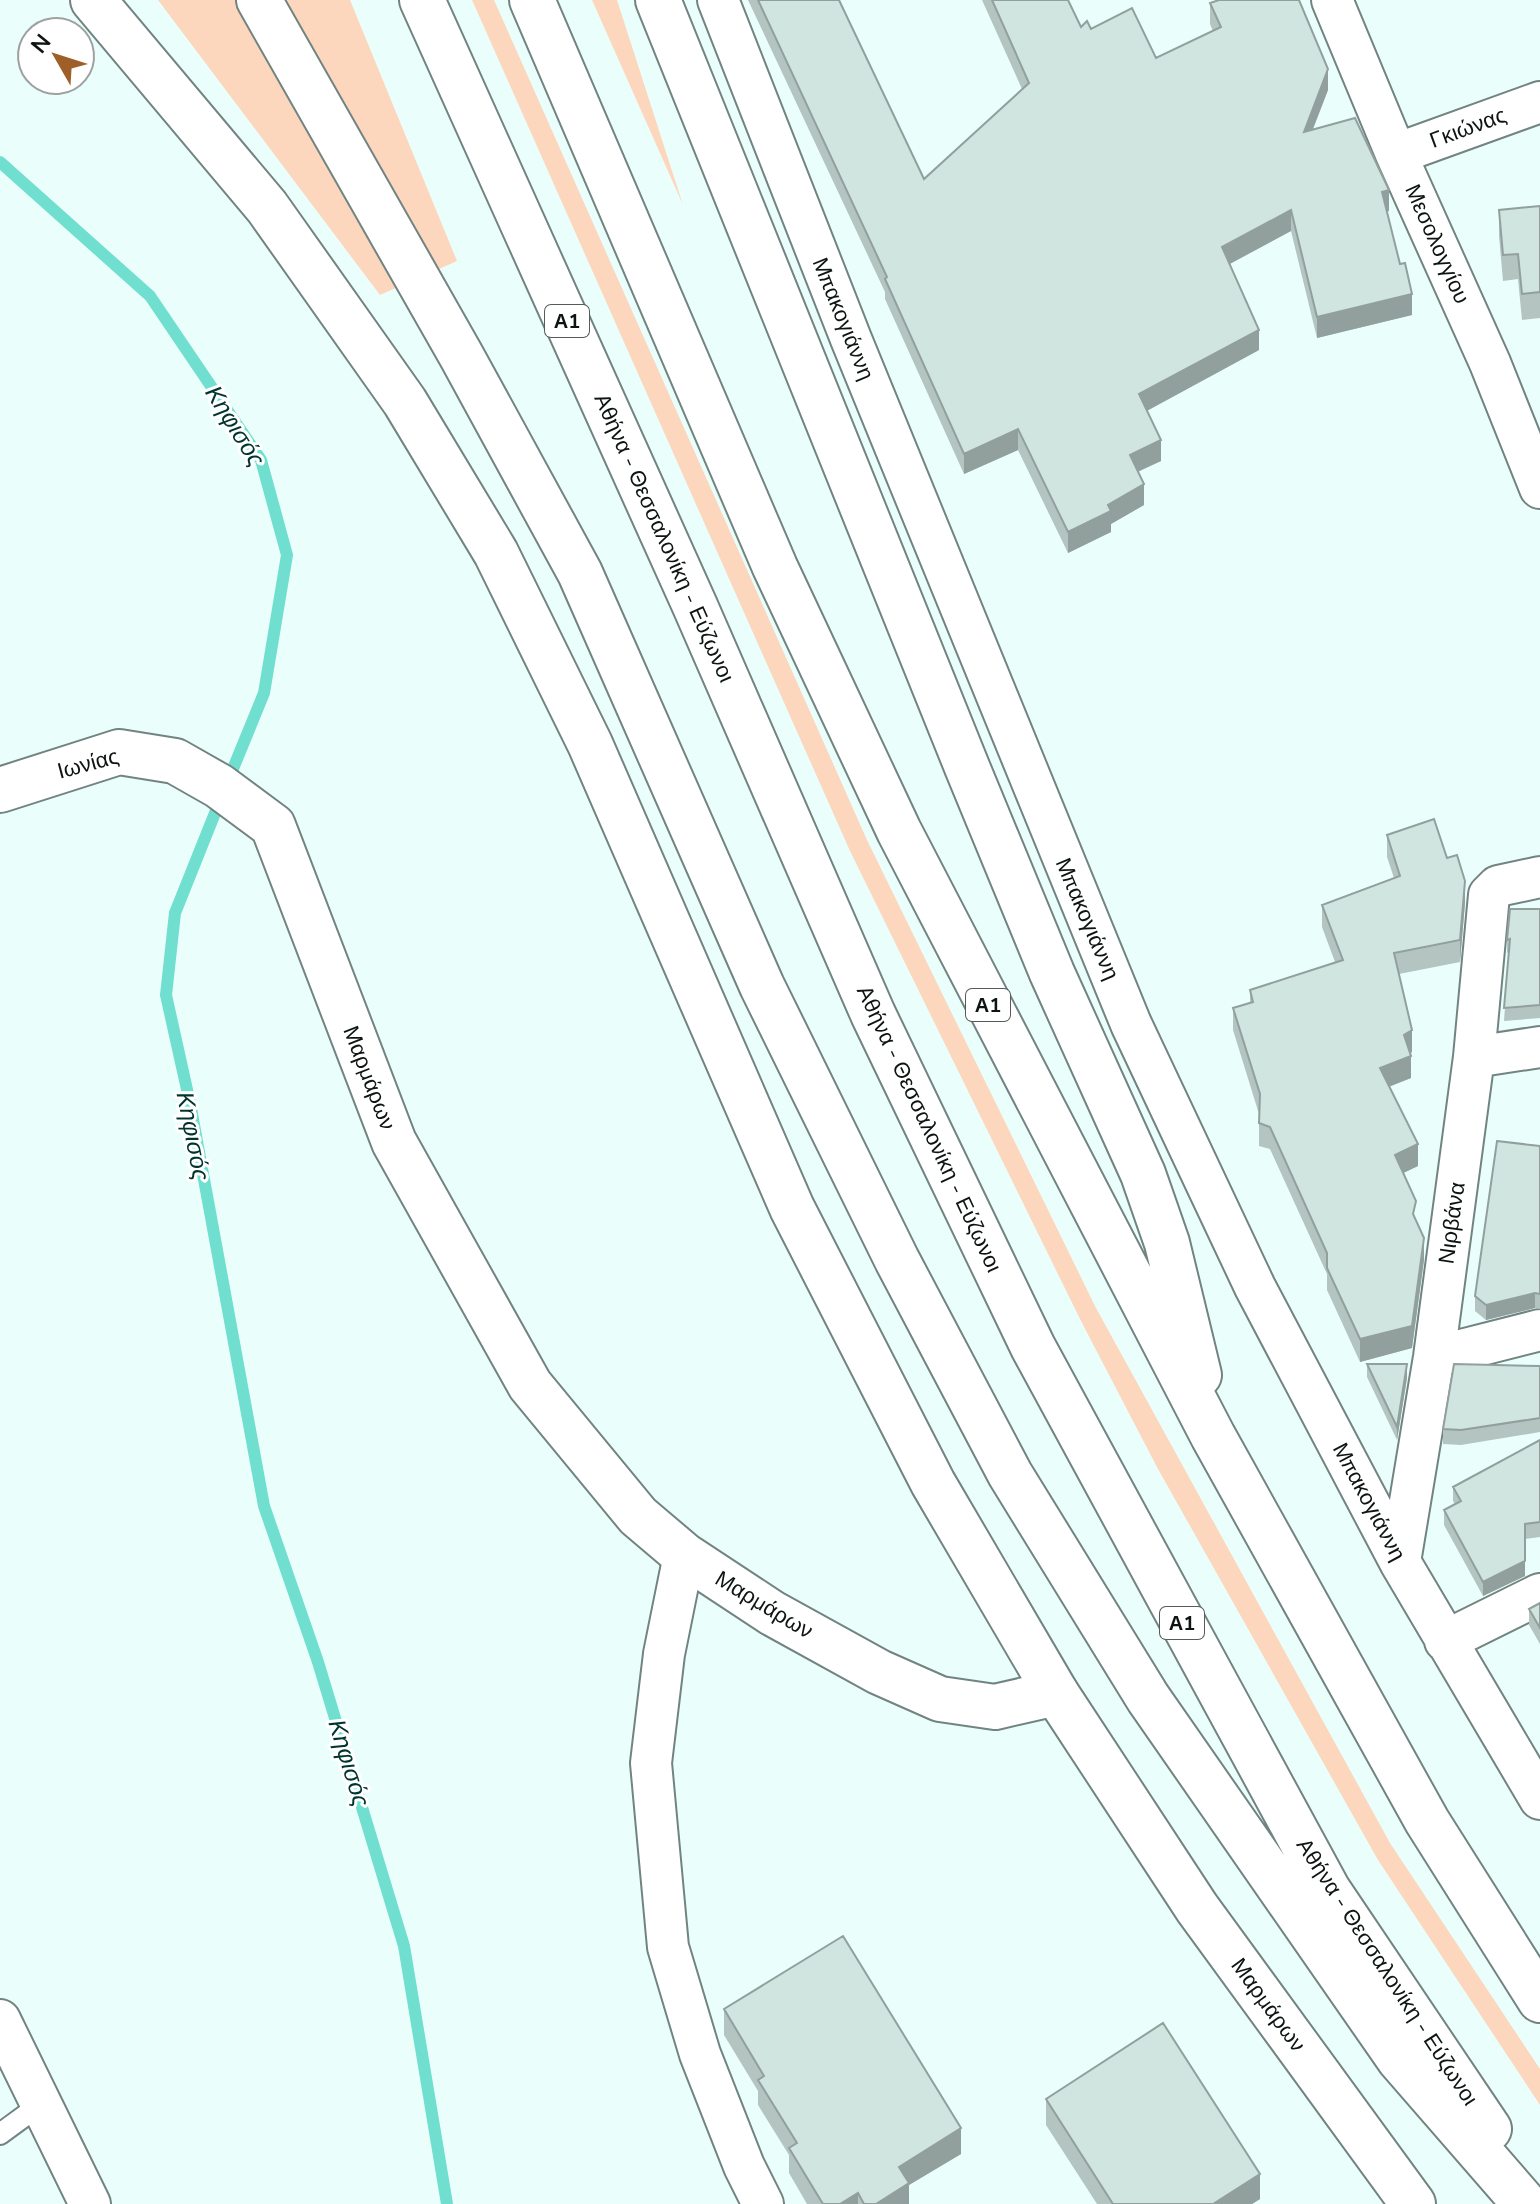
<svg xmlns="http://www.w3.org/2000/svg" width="1540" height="2204" font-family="'Nunito Sans',sans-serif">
<rect width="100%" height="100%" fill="#eafffb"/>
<path fill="#fcd7be" d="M158 0H350L457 261 380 295Z
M472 0H494L867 840 1096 1308 1390 1843 1540 2069V2105L1378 1860 1158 1469 1082 1323 850 851Z
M592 0H617L683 205Z"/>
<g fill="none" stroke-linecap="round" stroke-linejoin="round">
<path stroke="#71dfcf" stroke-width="12" d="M0 162 150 296 261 460 287 555 264 693 228 781
M221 798 175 913 166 995 190 1103 264 1506 318 1662 404 1946 447 2204"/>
<g stroke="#728481" stroke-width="24">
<path id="service" d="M0 2134 41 2104"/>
</g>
<g stroke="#728481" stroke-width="44">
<path id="minor" d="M718 0 851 339 1131 1024 1255 1287 1400 1562 1540 1799
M1332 0 1396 154 1490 363 1540 488
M1396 154 1540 102
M1474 1057 1540 1047
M1434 1357 1540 1330
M684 1555 664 1654 651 1763 668 1947 700 2054 744 2166 763 2204
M1400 1562 1434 1357 1474 1057 1489 895 1498 886 1540 877
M1445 1641 1540 1594
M0 2020 90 2204"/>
</g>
<g stroke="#728481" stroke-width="48">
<path id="tertiary" d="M0 790 119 752 175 761 219 786 273 826 394 1142 530 1385 638 1516 684 1555 772 1613 879 1672 940 1699 995 1707 1056 1693"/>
</g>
<g stroke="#728481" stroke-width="48">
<path id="secondary" d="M93 0 267 207 405 402 496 553 590 744 792 1208 933 1483 1056 1693 1197 1908 1413 2204"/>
</g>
<g stroke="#728481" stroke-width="48">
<path id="motorway" d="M259 0 462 357 580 573 762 986 897 1260 1010 1474 1148 1698 1399 2059 1525 2204
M422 0 695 606 873 1014 1033 1347 1328 1890 1489 2129
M532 0 775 567 899 831 1213 1436 1427 1821 1540 2000
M658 0 967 767 1052 973 1143 1174 1167 1243 1199 1375"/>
</g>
<use href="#service" stroke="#fff" stroke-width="20"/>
<use href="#minor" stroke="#fff" stroke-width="40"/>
<use href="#tertiary" stroke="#fff" stroke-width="44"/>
<use href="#secondary" stroke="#fff" stroke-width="44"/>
<use href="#motorway" stroke="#fff" stroke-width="44"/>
</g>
<path fill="#b3c4c1" d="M748 0H839L924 179 1022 89 982 0H1068L1081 27 1091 29 1156 58 1213 31 1210 24V3L1328 90 1313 129 1389 211H1387L1412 315 1317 338 1291 231 1230 264 1259 350 1147 411 1161 461 1138 472 1144 505 1111 524V532L1068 553 1018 450 964 474 885 299V292Z
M1540 206V318L1522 320 1518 279 1503 281 1499 236V210Z
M1387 835 1447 858 1465 903 1460 962 1399 974 1412 1052 1410 1053 1411 1078 1389 1087 1418 1166 1403 1173 1416 1221 1424 1260 1412 1348 1360 1362 1327 1290V1274L1270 1149 1259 1146V1114L1233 1030V1008L1250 1003V990L1335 962 1322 927V905L1394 878 1387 857Z
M1540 909V1018L1504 1021 1509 952 1507 953V940Z
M1540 1146V1309L1535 1308 1486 1320 1475 1311V1296Z
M1367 1364 1407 1378 1397 1440 1367 1377Z
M1540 1366V1432L1461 1445 1443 1444V1429Z
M1540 1440V1537L1525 1539V1576L1483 1596 1444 1525V1510L1455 1504 1453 1501V1487Z
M1540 1603V1644L1529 1625V1609Z
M724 2009 961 2154 909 2185V2204H807L789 2173V2155L758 2105V2091L724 2035Z
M1046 2099 1260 2199 1252 2204H1097L1046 2125Z"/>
<path fill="#92a09d" d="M1328 69V90L1304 152V132Z
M1389 190V211L1382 213V192Z
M1291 210V231L1222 268V247Z
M1412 294V315L1317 338V317Z
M1259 330V350L1139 415V394Z
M1018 429V450L964 474V454Z
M1161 440V461L1130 475V455Z
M1144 484V505L1111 524V532L1068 553V532L1108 505Z
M1465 881V903L1460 962V940Z
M1412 1030V1052L1404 1057V1035Z
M1411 1056V1078L1380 1090V1068Z
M1418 1144V1166L1395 1177V1155Z
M1424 1238V1260L1412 1348 1360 1362V1339Z
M1535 1293V1308L1486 1320V1305Z
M1407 1364V1378L1397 1440V1427Z
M1525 1561V1576L1483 1596V1582Z
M961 2128V2154L909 2185V2204H876L899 2167Z
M1260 2174V2199L1252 2204H1213Z
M858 2193V2204H840Z"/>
<path fill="#d0e4e0" stroke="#92a09d" stroke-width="2" d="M758 0H839L924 179 1029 83 992 0H1068L1081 27 1087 21 1091 29 1132 8 1156 58 1221 27 1210 3 1219 0H1299L1328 69 1304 132 1355 118 1389 190 1382 192 1400 264 1405 263 1412 294 1317 317 1291 210 1222 247 1259 330 1139 394 1161 440 1130 455 1144 484 1108 505 1111 511 1068 532 1018 429 964 454 885 279 887 277Z
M1540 206V292L1522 294 1518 254 1503 255 1499 210Z
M1434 819 1447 858 1457 855 1465 881 1460 940 1394 953 1412 1030 1404 1035 1411 1056 1380 1068 1418 1144 1395 1155 1416 1201 1413 1214 1424 1238 1412 1326 1360 1339 1327 1268V1253L1270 1127 1259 1123 1260 1094 1233 1008 1253 1002 1250 990 1343 960 1322 905 1400 876 1387 835Z
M1510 909H1540V1005L1504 1008 1510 939 1507 940Z
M1497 1141 1540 1146V1294L1535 1293 1486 1305 1475 1296Z
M1367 1364H1407L1397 1427Z
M1454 1364 1540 1366V1418L1461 1430 1443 1429Z
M1540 1440V1522L1525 1524V1561L1483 1582 1444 1510 1461 1501 1453 1487Z
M1540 1603V1628L1529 1609Z
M843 1936 961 2128 899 2167 909 2183 876 2204H864L858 2193 840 2204H823L789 2148 797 2143 758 2080 764 2076 724 2009Z
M1163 2023 1260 2174 1213 2204H1113L1046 2099Z"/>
<g text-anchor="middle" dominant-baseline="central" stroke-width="6" stroke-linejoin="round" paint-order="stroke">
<g fill="#fff" stroke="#565a5a" stroke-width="2">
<rect x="545" y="305" width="44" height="32" rx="6"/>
<rect x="966" y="989" width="44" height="32" rx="6"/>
<rect x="1160" y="1607" width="44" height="32" rx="6"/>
</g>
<g font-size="20" font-weight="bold" fill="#0d1413">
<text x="567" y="321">Α1</text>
<text x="988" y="1005">Α1</text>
<text x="1182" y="1623">Α1</text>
</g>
<g font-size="22" fill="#0d1413" stroke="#fff">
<text transform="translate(1468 128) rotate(-20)">Γκιώνας</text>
<text transform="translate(1437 244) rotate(66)">Μεσολογγίου</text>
<text transform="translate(843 319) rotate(68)">Μπακογιάννη</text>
<text transform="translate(664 538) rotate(66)">Αθήνα - Θεσσαλονίκη - Εύζωνοι</text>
<text transform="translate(88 764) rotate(-15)">Ιωνίας</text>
<text transform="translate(1087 919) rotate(67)">Μπακογιάννη</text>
<text transform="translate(369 1078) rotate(69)">Μαρμάρων</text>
<text transform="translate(929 1129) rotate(65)">Αθήνα - Θεσσαλονίκη - Εύζωνοι</text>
<text transform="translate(1452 1223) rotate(-82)">Νιρβάνα</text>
<text transform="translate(1369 1502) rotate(62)">Μπακογιάννη</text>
<text transform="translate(764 1605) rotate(31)">Μαρμάρων</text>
<text transform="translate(1387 1972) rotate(57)">Αθήνα - Θεσσαλονίκη - Εύζωνοι</text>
<text transform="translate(1268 2005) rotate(54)">Μαρμάρων</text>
</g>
<g font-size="24" font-style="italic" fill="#00342e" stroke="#fff">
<text transform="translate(235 426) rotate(58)">Κηφισός</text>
<text transform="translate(193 1136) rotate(79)">Κηφισός</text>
<text transform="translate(349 1763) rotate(73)">Κηφισός</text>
</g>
</g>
<g transform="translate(56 56) rotate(309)"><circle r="38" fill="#ffffff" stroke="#9ea1a1" stroke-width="2"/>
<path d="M0-6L14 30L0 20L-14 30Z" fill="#9f5f29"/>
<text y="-12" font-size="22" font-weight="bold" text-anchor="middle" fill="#0d1413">N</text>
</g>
</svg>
